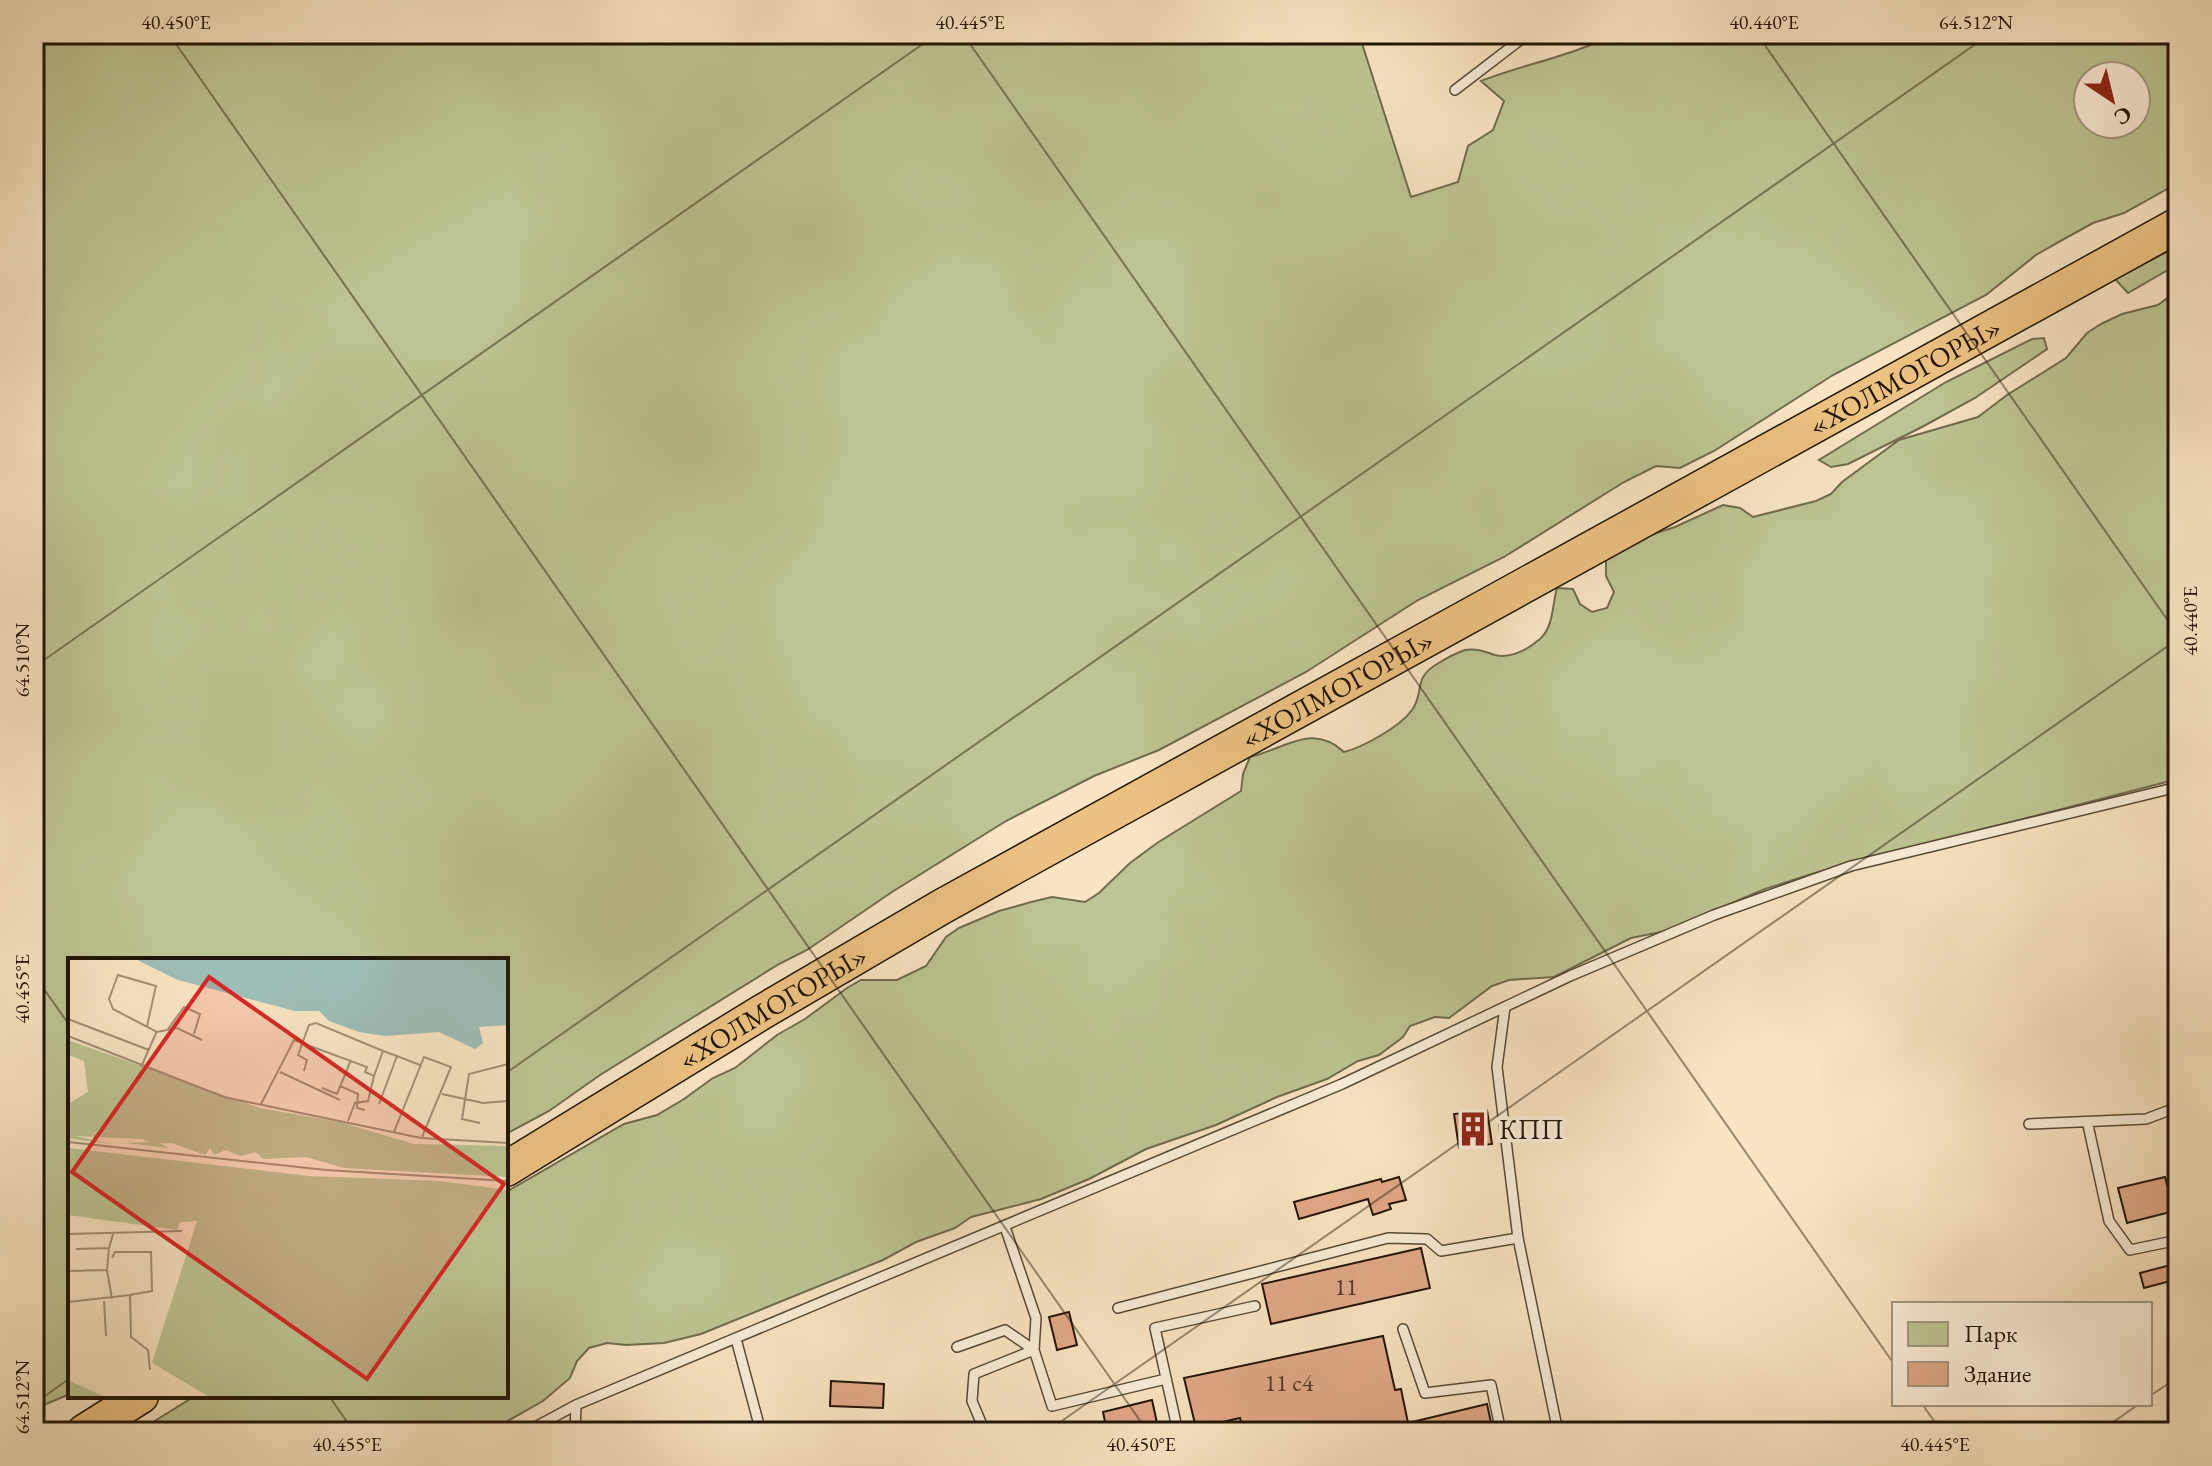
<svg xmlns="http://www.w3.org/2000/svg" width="2212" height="1466" font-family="'EB Garamond',serif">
<rect width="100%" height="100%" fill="#f9e5c3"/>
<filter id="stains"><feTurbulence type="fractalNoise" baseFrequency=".0025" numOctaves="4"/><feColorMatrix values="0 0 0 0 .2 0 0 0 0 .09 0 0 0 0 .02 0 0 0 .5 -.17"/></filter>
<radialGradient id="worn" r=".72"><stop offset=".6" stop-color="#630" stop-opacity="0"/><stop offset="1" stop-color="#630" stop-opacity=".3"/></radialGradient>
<path fill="#bec594" stroke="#706c4d" stroke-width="2" fill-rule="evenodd" d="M34 34H1359L1411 197 1458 182 1468 146 1493 130 1504 101 1481 81C1524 64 1573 56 1614 34H2178V183L2124 213 2093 223 2064 239 2036 255 1986 295 1833 375 1714 451 1680 468 1656 466 1624 482 1504 557 1418 600 1306 672 1159 750 1094 776 1006 821 892 892 807 950 779 964 600 1075 549 1111 506 1134V960H70V1394L34 1409ZM2088 76H2136V124H2088Z
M2178 246V264L2128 293 2115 279Z
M2178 290V779L1818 872 1765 889 1666 931 1631 938 1554 977 1509 980 1492 986 1449 1018 1435 1017 1410 1026 1403 1037 1379 1055 1358 1061 1327 1079 1277 1097 1216 1125 1146 1149 1089 1179 1041 1199 971 1217 955 1228 916 1242 883 1260 701 1334 664 1343 626 1345 607 1343 589 1348 577 1361 570 1378 543 1401 488 1432H137L195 1396H506V1192L624 1124 657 1115 684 1099 713 1078 735 1068 777 1035 805 1019 847 988 861 980H897L926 966 946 937 959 928 999 911 1035 901 1052 897 1085 902 1099 893 1130 863 1157 843 1241 791 1243 774 1250 757C1285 749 1312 722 1344 752 1363 747 1400 727 1412 710 1425 692 1412 679 1437 664 1445 659 1456 653 1465 650 1477 648 1485 652 1495 655 1512 659 1527 650 1540 639 1554 626 1552 605 1557 588L1573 589 1580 604 1592 612 1607 608 1614 592 1606 576V557L1638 539 1675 527 1723 505 1740 508 1753 517 1816 501 1831 494 1842 482 1899 440 1978 417 2007 395 2066 358 2087 333 2101 324 2122 314 2158 305Z
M2044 338 2047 349 1975 398 1922 427 1848 464 1831 467 1819 460 1946 382 2032 339Z"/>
<path fill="#e1a888" stroke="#211406" stroke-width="2" d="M1487 1110 1492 1144 1459 1148 1454 1114Z
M1399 1177 1406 1200 1389 1204 1391 1209 1373 1215 1368 1199 1299 1219 1294 1202 1381 1179 1382 1182Z
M2165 1177 2174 1211 2127 1223 2118 1188Z
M1421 1248 1430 1288 1271 1324 1262 1284Z
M2178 1263V1279L2144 1288 2140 1273Z
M1069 1312 1077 1345 1057 1350 1049 1317Z
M1383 1336 1395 1390 1401 1389 1408 1423 1487 1404 1493 1432H1243L1240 1418 1196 1428 1184 1378Z
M831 1381 884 1384 883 1408 830 1406Z
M1152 1400 1159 1432H1107L1103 1412Z"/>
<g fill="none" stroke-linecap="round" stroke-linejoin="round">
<g stroke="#574835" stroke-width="12">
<path id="lane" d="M1455 90 1528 34
M1505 1007 1497 1067 1518 1238 1558 1432
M2029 1124 2146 1119 2178 1107
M2088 1125 2109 1221 2130 1250 2178 1240
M1118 1308 1388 1238 1427 1239 1441 1251 1518 1238
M1403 1329 1425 1393 1491 1385 1501 1432
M736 1339 758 1421V1432
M957 1347 1005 1330 1034 1350 1052 1406 1166 1379
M909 1428 910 1432
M526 1432 576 1405 1342 1084 1570 976 1714 915 1851 866 2178 787
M575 1432 576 1405
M985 1432 972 1401 974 1374 1034 1350 1036 1318 1005 1227
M1178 1432 1155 1328 1255 1306"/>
</g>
<g stroke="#211406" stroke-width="37">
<g id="highway">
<path id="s1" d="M506 1169 762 1012 943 906 2178 225"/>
<path d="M84 1432 141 1396"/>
</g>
</g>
<use href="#lane" stroke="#fbeed8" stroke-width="9"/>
<use href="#highway" stroke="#ecc282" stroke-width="34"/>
</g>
<path fill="none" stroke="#211406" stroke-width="2" stroke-opacity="0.45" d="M169 34 1148 1432M963 34 1894 1364M1757 34 2178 635M34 667 937 34M34 975 70 1026M506 1073 1990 34M329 1396 354 1432M2150 1396 2178 1377M34 1404 70 1378M1922 1404 1942 1432M1046 1432 2178 639M2099 1432 2139 1404"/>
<defs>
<g id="building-bare" transform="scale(2.76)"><path d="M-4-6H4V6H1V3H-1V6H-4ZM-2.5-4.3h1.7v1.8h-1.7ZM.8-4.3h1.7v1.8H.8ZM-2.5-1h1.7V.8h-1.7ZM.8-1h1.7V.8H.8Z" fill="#8f2418" stroke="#fbeed8" stroke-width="2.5" paint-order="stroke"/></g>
</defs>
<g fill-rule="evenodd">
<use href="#building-bare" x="1473" y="1129"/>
</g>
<g text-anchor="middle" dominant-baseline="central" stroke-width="8" stroke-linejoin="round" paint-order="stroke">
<g font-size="24" fill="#513926">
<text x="1346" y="1286">11</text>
<text x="1289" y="1382">11 с4</text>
</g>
<g font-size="28" fill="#211406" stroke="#fbeed8">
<text stroke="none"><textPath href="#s1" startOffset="1608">«ХОЛМОГОРЫ»</textPath></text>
<text stroke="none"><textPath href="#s1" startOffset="960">«ХОЛМОГОРЫ»</textPath></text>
<text stroke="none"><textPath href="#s1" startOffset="312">«ХОЛМОГОРЫ»</textPath></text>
</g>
<g font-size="28" fill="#211406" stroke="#fbeed8" text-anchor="start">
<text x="1499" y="1129">КПП</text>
</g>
</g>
<g transform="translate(68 958)">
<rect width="440" height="440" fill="#f9e5c3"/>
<path d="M0 82 192 150 272 164 346 186 440 188V219L276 210 238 199 195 201 188 194 172 198 158 192 146 197 142 190 137 197 104 185H92L100 190 58 185 82 184 74 181 7 178 43 186 0 180V146L20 134 16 103 0 97ZM0 190 241 218 372 223 440 232V440H143L84 405 129 263 112 264 109 272 0 257ZM0 422 39 440H0Z" fill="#bec594"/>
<path d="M65 0H440V67L411 69 415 85 407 91 371 74 317 78 291 74 261 63 251 53H227L110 22Z" fill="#9ebeb8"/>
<path fill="none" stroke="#a39177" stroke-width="2" d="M0 61 81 92M79 68 88 28 50 17 41 41 45 51 89 74 109 70 134 82M100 71 116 49 132 56 126 76M0 78 156 139 353 180 440 185M73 109 89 73M236 113 239 102 230 97 241 67 248 65 315 93M212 114 272 142M272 128 290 136 289 150 297 152M254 130 269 136 283 102M374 136 415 145 440 143M193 146 226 82 299 109 297 114 306 118 315 93 329 98M311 146 329 98 352 107M280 163 287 145 300 143 306 118M412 165 394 161 401 116 440 106M326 174 356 99 383 109 354 179M0 184 258 212 440 223M0 276 114 273M8 291 41 290 45 276M44 300 47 294H83L84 333 62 337M39 312 44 341M0 313 39 312 41 290M36 343 38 378M0 344 62 337 63 379 80 392 82 412"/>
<path fill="#d62828" fill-opacity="0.15" stroke="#d62828" stroke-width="4" d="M141 19 436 226 299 421 4 214Z"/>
<rect width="440" height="440" fill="none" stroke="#211406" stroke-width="4"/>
</g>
<rect width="2212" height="1466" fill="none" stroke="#f9e5c3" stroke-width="88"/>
<rect x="1892" y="1302" width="260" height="104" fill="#fbeed8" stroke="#a49784" stroke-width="2"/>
<rect x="1908" y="1322" width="40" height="24" fill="#bec594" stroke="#a49784" stroke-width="2"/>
<text x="1964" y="1342" font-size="24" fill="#211406">Парк</text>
<rect x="1908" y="1362" width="40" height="24" fill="#e1a888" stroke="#a49784" stroke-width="2"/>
<text x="1964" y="1382" font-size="24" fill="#211406">Здание</text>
<g transform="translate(2112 100) rotate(145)"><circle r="38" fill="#fbeed8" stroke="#a49784" stroke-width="2"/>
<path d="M0-6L14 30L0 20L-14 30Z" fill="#8f2418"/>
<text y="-12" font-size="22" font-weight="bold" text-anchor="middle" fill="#211406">С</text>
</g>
<rect x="44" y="44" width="2124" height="1378" fill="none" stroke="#211406" stroke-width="3"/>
<g font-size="20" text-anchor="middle" fill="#211406">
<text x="176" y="29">40.450°E</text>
<text x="970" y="29">40.445°E</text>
<text x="1764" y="29">40.440°E</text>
<text x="1976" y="29">64.512°N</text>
<text transform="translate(2190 621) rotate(-90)" y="7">40.440°E</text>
<text transform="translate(22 660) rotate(-90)" y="7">64.510°N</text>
<text transform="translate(22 989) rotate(-90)" y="7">40.455°E</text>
<text transform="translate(22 1397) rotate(-90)" y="7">64.512°N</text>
<text x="347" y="1451">40.455°E</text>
<text x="1141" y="1451">40.450°E</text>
<text x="1935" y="1451">40.445°E</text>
</g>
<rect width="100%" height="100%" filter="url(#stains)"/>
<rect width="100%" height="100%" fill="url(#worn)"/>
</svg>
